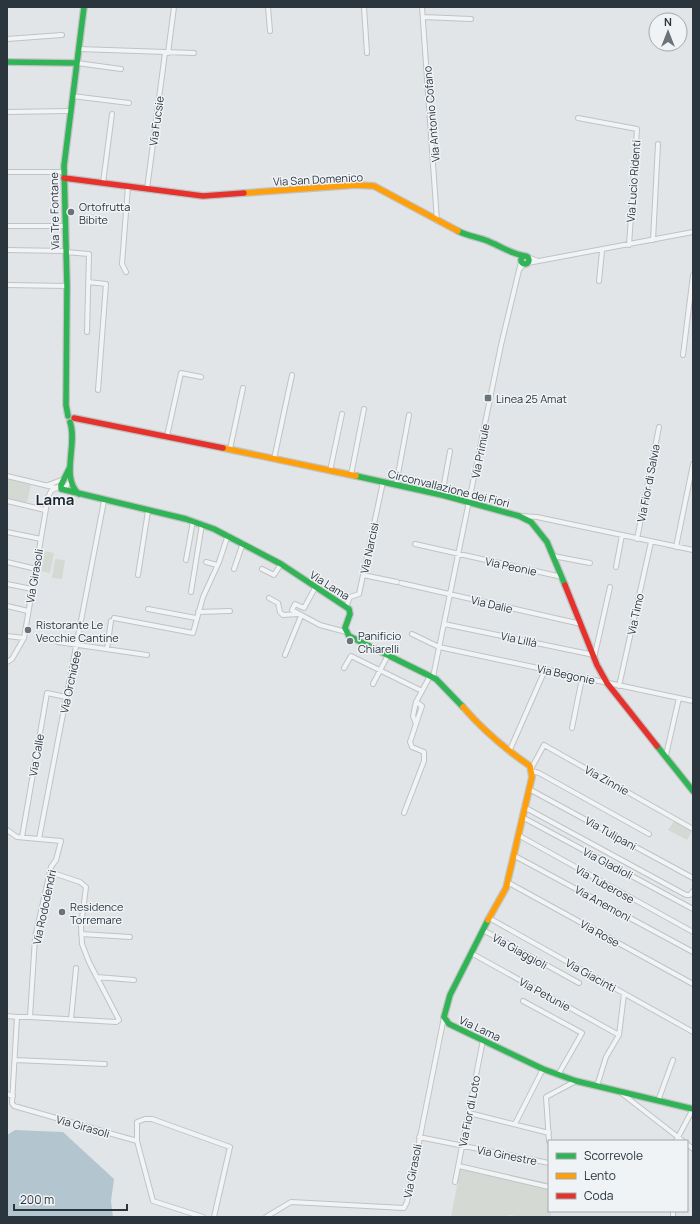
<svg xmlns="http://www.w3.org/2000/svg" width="700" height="1224" font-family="Manrope,sans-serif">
<rect width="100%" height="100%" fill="#e2e5e7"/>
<path fill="#d4dad3" d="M7 479 31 485 27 503 7 498Z
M45 551 54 553 50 573 41 571Z
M55 559 65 560 62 579 52 578Z
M674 821 692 831 687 840 668 830Z
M461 1165 549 1183V1211H551V1217H516L512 1215 500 1217H451Z"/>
<path fill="#b3c6cf" d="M15 1130 63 1132 114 1179 111 1201 113 1217H7V1135Z"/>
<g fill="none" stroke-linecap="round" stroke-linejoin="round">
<g stroke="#c0c3c5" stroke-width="6">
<path id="street" d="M268 7 270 31
M364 7 367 53
M422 7 437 221
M423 17 471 19
M7 39 62 35
M79 49 194 53
M168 53 174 7
M77 63 121 69
M72 96 129 103
M7 112 70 111
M578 118 637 129 629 245
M7 172H64
M103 183 112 114
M147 189 165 53
M7 226H64
M653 240 658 144
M7 250 65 251
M65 252 89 254 87 332
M527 257 538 261
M528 263 693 232
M519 270 524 264
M126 272 122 264 128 186
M599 281 602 251
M88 282 106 284 98 390
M7 285 67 286
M683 355 693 275
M167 436 181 373 201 377
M230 449 243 388
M274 459 292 375
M330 471 342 414
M351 475 364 409
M7 476 61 489 66 487 70 481
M48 485 64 479
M396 485 409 415
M442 495 450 451
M7 501 45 510
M521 516 537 517 693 550
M7 532 41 539
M637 539 659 427
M415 544 562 577
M676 547 693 464
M553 556 590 563
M186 560 193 521
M7 562 36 569
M206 562 217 565
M616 567 622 535
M234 569 243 543
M262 569 274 575 281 564
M138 575 148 511
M363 575 397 582
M401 583 581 624
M7 584 32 589
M315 588 304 608 295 604 292 610 320 625 346 632
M191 592 202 524
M269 598 278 603 280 612 283 615 298 614
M7 606 28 611
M346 607 350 597 359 594 383 482
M148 609 196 618
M198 612 230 611
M114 618 193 633 203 597 219 562 228 535
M444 624 594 655 595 654 610 587
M412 634 439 647 693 701
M7 636 24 638
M58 642 147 655
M107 649 111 621
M285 655 301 616
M7 662 12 659 24 638 48 497 51 491 61 485
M344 668 351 656 422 691 430 676
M433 677 501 345 521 262
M373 684 388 655
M619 686 651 542
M416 724 413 716 416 702
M572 728 582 678
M509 752 545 670
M666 755 679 698
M531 769 544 745 693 829
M532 771 539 773 649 834
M529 789 693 878
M524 807 686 895H690L693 891
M404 813 424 761V752L412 747 410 742 422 706 416 702 422 691
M522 817 693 909
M7 830 17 837 61 841 56 860 51 867 35 938 30 1017H17
M518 835 693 932
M22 837 47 693 66 697
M39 839 104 501
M513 855 693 952
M507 882 693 984
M489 918 693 1032
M483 930 579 983
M81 934 130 937
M471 953 619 1035
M97 977 134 980
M523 1001 582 1033 558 1075
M7 1016 17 1017 12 1103 14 1106 137 1141 153 1201 203 1217
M30 1017 116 1022 119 1020 89 962 82 944 81 926 86 887 80 882 50 872
M71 1019 76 968
M15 1060 105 1064
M597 1086 606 1057 619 1035 624 994
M620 1092 683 1141
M7 1094 13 1096
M658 1101 673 1060
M469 1113 549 1133
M515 1124 543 1069
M419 1137 549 1163
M137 1141V1122L145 1119H152L230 1147 214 1217
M549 1141 546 1097 576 1081
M676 1141 693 1109
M687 1144 693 1149
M459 1166 549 1187
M455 1182 483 1040
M673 1211V1217
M266 1217 291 1202 404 1208 407 1202 444 1017"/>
</g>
<g stroke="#c0c3c5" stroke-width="8">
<path id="fast" d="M7 62 77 63
M458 231C470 237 479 237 490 242 502 247 512 254 525 256
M521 260a4 4 0 1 1 8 0a4 4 0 1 1-8 0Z
M68 416 66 405 67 286 64 166 84 7
M70 422C78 444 60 478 79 494
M70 467 61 485V489L186 519 214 529 281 564 349 609 350 614 345 628 349 636 436 679 463 707
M356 476 442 495 519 516 531 522 547 542 565 585
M657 746 693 791
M488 920 450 995 444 1017 449 1024 543 1069 576 1081 693 1109"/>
</g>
<g stroke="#c0c3c5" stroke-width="8">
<path id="slow" d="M244 193 356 185 374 186 458 231
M223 448 356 476
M463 707C483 730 505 749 530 766L532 777 506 888 488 920"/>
</g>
<g stroke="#c0c3c5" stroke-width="8">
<path id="jam" d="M64 178 203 196 244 193
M74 418 223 448
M565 585 597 665 607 683 657 746"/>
</g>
<use href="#street" stroke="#f1f3f4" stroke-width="4"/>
<use href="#fast" stroke="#30b455" stroke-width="5.5"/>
<use href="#slow" stroke="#ff9f0a" stroke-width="5.5"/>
<use href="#jam" stroke="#e5322d" stroke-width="5.5"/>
</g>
<g fill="#6a7379" stroke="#f0f3f6" stroke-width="1.5">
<circle cx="71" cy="212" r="4"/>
<rect x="484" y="394" width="8" height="8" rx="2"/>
<circle cx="28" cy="630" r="4"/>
<circle cx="350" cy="641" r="4"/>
<circle cx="62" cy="912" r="4"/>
</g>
<g text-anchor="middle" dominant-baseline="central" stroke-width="3" stroke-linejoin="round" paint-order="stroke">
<g font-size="11" fill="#2a353e" stroke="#f0f3f6">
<text transform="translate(431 114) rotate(-95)">Via Antonio Cofano</text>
<text transform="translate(156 121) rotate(-82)">Via Fucsie</text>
<text transform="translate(318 179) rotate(-3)">Via San Domenico</text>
<text transform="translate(633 181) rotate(-86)">Via Lucio Ridenti</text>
<text transform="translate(54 211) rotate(-91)">Via Tre Fontane</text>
<text transform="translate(480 451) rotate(-79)">Via Primule</text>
<text transform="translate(648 483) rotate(-79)">Via Fior di Salvia</text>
<text transform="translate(449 488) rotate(14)">Circonvallazione dei Fiori</text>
<text transform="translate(369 548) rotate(-78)">Via Narcisi</text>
<text transform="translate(511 566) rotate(12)">Via Peonie</text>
<text transform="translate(34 576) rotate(-80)">Via Girasoli</text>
<text transform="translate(330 585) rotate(32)">Via Lama</text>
<text transform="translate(492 604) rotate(13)">Via Dalie</text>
<text transform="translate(635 614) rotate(-78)">Via Timo</text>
<text transform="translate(519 639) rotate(12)">Via Lillà</text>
<text transform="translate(566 674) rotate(12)">Via Begonie</text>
<text transform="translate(70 682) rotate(-78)">Via Orchidee</text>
<text transform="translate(36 755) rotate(-80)">Via Calle</text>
<text transform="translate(607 780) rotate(29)">Via Zinnie</text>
<text transform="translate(611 833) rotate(29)">Via Tulipani</text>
<text transform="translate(608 863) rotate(28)">Via Gladioli</text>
<text transform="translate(605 884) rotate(29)">Via Tuberose</text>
<text transform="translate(603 903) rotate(29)">Via Anemoni</text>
<text transform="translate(44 907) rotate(-78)">Via Rododendri</text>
<text transform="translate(600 933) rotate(29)">Via Rose</text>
<text transform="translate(520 951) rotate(29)">Via Giaggioli</text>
<text transform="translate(591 975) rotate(29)">Via Giacinti</text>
<text transform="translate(545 994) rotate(29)">Via Petunie</text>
<text transform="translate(480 1028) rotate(25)">Via Lama</text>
<text transform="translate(469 1111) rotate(-79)">Via Fior di Loto</text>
<text transform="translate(83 1126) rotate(16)">Via Girasoli</text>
<text transform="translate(507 1155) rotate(11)">Via Ginestre</text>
<text transform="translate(412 1171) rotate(-79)">Via Girasoli</text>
</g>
<g font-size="11" fill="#2a353e" stroke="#f0f3f6" text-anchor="start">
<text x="79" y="206">Ortofrutta<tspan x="79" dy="13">Bibite</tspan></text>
<text x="496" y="398">Linea 25 Amat</text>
<text x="36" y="624">Ristorante Le<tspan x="36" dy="13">Vecchie Cantine</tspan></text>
<text x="358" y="635">Panificio<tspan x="358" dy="13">Chiarelli</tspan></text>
<text x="70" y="906">Residence<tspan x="70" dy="13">Torremare</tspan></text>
</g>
<g font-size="15" font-weight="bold" fill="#1d262f" stroke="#f0f3f6">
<text x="55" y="499">Lama</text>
</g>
</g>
<rect width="700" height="1224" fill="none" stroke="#2a353e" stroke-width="16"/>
<rect x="548" y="1140" width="140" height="72" fill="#f0f3f6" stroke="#a1a7ac"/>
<rect x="556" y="1153" width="20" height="6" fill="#30b455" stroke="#a1a7ac"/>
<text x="584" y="1160" font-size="12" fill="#2a353e">Scorrevole</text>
<rect x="556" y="1173" width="20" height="6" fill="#ff9f0a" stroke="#a1a7ac"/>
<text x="584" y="1180" font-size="12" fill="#2a353e">Lento</text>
<rect x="556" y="1193" width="20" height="6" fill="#e5322d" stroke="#a1a7ac"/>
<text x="584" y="1200" font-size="12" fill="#2a353e">Coda</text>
<g transform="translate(668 32)"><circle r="19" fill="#f0f3f6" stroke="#a1a7ac"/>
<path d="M0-3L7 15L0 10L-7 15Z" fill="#6a7379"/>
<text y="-6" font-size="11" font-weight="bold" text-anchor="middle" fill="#2a353e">N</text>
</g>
<path d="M14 1204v6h113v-6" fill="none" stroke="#2a353e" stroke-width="2"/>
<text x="20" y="1204" font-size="12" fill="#2a353e" stroke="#f0f3f6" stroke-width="3" paint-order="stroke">200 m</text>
</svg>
